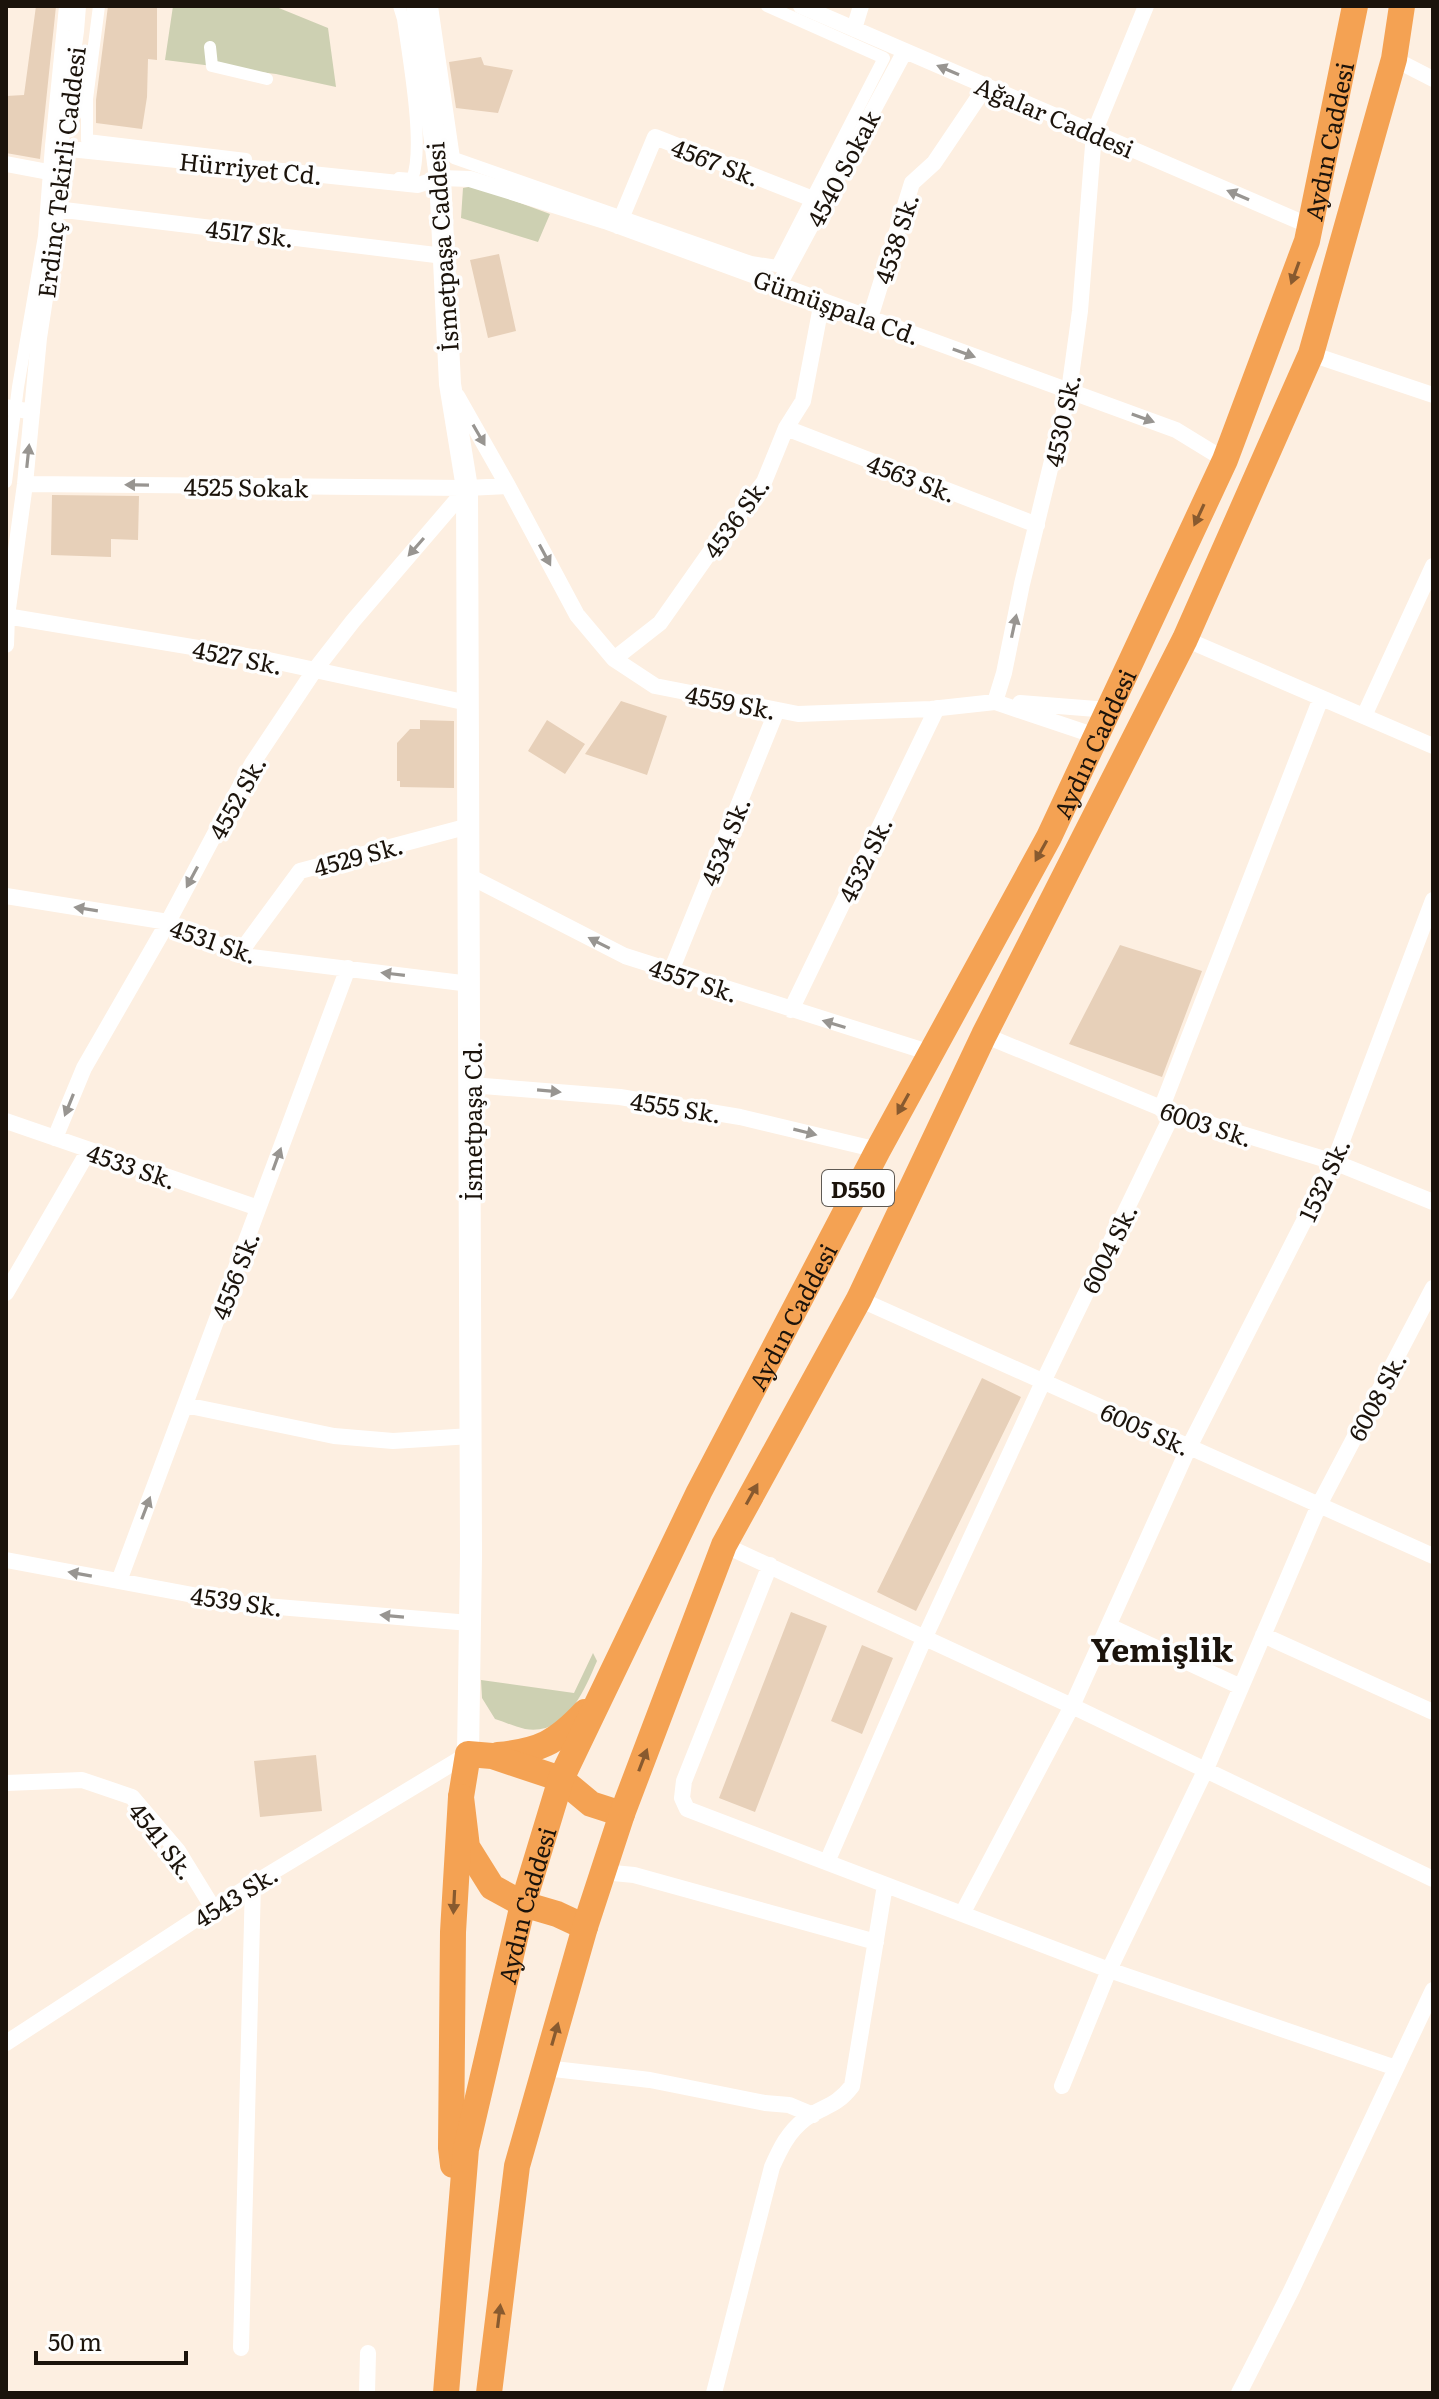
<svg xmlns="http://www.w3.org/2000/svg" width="1439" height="2399" font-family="Literata,serif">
<rect width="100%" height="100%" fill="#fdefe1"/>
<path fill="#cdd0b2" d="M173 6H274L328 28 336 87 276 74 165 60Z
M474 186 550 214 538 242 461 218 463 188Z
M593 1653 597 1661C584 1691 566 1736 525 1729 515 1727 505 1722 495 1719L482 1698 481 1680 574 1693Z"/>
<path fill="#e7d0b9" d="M36 6H56L40 159 6 153V96L24 95Z
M108 6H157V60L148 59 147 97 142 129 96 123V100Z
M481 57 484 65 513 70 498 113 456 108 449 62Z
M499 254 516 331 488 338 470 260Z
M52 495 139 496 138 540 111 539V557L51 555Z
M621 701 667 716 647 775 585 754Z
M420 720 454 721V788L400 787V781H397V743L410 729H420Z
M547 720 585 744 565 774 528 751Z
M1120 945 1202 971 1162 1077 1069 1044Z
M982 1378 1021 1397 916 1611 877 1592Z
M791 1612 827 1626 755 1812 719 1798Z
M862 1645 893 1658 862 1734 831 1721Z
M316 1755 322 1811 260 1817 254 1761Z"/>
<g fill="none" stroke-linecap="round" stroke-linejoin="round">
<path stroke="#fff" stroke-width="12" d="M99 6 87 99V140L246 159
M432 6 454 158 751 262 777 266 884 58 767 6
M210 47 212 66 267 79
M399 178 412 179C425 148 408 56 403 19L399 6
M6 482 18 387 44 236 51 146 65 6"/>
<path stroke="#fff" stroke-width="16" d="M801 6 1310 226
M854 29 861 6
M1394 59 1433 79
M60 148 418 185 440 178 470 179 605 221 1176 430 1225 460
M6 164 59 174
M56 209 444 256
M618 226 655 137 823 203
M779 285 905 51
M870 318 912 183 934 163 986 86
M1311 354 1433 395
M457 396 508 486 577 615 614 659 655 686 798 714 931 709 995 702 1096 736
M6 407 32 412
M786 428 1037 525
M25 484 467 488 508 486
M6 616 264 659 468 703
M1185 639 1433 746
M6 645 7 616 25 484 39 338 54 240 60 148 76 31 78 6
M614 659 660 623 717 542 764 482 786 428 803 401 822 301
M995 702 1004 673 1022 584 1069 391 1080 311 1094 133 1146 6
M1020 703 1109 710
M1364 716 1433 566
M469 876 625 956 931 1053
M6 896 168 922 244 956 470 984
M239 954 300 871 469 826
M671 971 777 710
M791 1010 937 708
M984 1035 1173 1113 1334 1162 1433 1202
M471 1085 620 1097 740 1117 878 1150
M1161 1109 1321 698
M6 1121 258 1208
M55 1138 84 1068 168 922 252 764 314 671 353 621 467 488
M6 1293 89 1150
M859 1299 1433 1556
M185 1405 334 1436 393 1441 471 1436
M724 1545 1072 1706 1433 1879
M6 1560 241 1604 470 1623
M770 1565 684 1781 682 1798 687 1809 1109 1970 1396 2068
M119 1581 348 968
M1109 1626 1241 1687
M1263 1635 1433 1712
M6 1783 82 1780 132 1797 178 1851 213 1908
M827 1862 924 1639 1043 1382 1173 1113
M603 1872 634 1875 876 1942
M962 1914 1072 1706 1189 1447 1334 1162 1433 900
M6 2043 213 1908 468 1754
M545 2068 650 2080 765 2103 789 2105 813 2115
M1062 2086 1109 1970 1206 1769 1319 1505 1433 1288
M241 2348 253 1883
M367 2393 368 2353
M714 2393 772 2167C780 2149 788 2132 805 2119 824 2105 835 2108 852 2086L885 1885
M1239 2393 1292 2289 1433 1990"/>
<path stroke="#fff" stroke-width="22" d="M417 6 440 178 450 384 467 488 471 1556 468 1754"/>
<g stroke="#f4a253" stroke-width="26">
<path d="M498 1755C539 1751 556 1743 585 1712"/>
<path d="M585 1927 557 1914 523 1904 492 1887 467 1847 461 1797 468 1754 492 1756 561 1779 591 1804 622 1814"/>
<path d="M453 2165 451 2148 453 1932 461 1797"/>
<path id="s1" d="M446 2393 466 2149 523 1904 561 1779 699 1492 878 1150 1049 837 1225 460 1307 241 1355 6"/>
<path d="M489 2393 517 2166 585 1927 622 1814 724 1545 859 1299 984 1035 1185 639 1311 354 1394 59 1402 6"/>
</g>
</g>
<defs><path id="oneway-solid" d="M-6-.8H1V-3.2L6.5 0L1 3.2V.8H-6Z" transform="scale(2)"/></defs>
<g fill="#989591">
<use href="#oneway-solid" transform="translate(948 70) rotate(-157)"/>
<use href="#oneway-solid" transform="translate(1238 195) rotate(-157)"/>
<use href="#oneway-solid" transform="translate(964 353) rotate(20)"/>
<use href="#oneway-solid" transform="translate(1143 418) rotate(20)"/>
<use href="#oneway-solid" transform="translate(479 435) rotate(60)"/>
<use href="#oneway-solid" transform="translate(28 456) rotate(-84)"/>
<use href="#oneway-solid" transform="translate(137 485) rotate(-179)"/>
<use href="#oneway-solid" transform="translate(416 547) rotate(131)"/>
<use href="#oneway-solid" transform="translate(545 555) rotate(62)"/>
<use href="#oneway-solid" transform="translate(1014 626) rotate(-78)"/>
<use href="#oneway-solid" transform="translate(192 877) rotate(118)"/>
<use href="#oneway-solid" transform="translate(86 909) rotate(-171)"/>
<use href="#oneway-solid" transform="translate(599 943) rotate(-153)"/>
<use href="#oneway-solid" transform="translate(393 974) rotate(-173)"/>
<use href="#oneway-solid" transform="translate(834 1024) rotate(-163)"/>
<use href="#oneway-solid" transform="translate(549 1091) rotate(5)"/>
<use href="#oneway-solid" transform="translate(69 1105) rotate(112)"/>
<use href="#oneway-solid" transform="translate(805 1132) rotate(14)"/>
<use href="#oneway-solid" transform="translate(277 1159) rotate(-70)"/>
<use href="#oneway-solid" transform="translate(146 1508) rotate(-69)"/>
<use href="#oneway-solid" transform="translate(80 1574) rotate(-170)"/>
<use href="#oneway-solid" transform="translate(392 1616) rotate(-175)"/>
</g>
<g fill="#885a2f">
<use href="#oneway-solid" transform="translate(1295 273) rotate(110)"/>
<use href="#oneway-solid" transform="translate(1199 515) rotate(115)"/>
<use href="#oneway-solid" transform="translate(1041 851) rotate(119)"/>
<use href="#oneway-solid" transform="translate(903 1104) rotate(119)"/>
<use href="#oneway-solid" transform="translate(752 1494) rotate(-61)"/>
<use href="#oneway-solid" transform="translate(643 1760) rotate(-69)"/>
<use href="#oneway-solid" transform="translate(454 1902) rotate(93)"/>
<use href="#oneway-solid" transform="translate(555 2034) rotate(-74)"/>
<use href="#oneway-solid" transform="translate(499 2316) rotate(-83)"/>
</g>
<g text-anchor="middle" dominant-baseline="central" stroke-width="7" stroke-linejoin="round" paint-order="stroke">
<rect fill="#fefefe" stroke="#5f5a54" stroke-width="2" x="822" y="1170" width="72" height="36" rx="6"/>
<g font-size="22" font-weight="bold" fill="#1b130b">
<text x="858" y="1188">D550</text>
</g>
<g font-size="24" fill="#1b130b" stroke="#fefefe">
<text transform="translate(1055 116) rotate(23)">Ağalar Caddesi</text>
<text stroke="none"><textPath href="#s1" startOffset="2440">Aydın Caddesi</textPath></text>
<text transform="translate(716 161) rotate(21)">4567 Sk.</text>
<text transform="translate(251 167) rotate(6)">Hürriyet Cd.</text>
<text transform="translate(842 168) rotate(-62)">4540 Sokak</text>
<text transform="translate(60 172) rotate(-83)">Erdinç Tekirli Caddesi</text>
<text transform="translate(250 232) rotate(7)">4517 Sk.</text>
<text transform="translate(895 238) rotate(-72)">4538 Sk.</text>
<text transform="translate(441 247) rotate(-94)">İsmetpaşa Caddesi</text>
<text transform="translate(837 306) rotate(20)">Gümüşpala Cd.</text>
<text transform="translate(1061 420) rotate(-78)">4530 Sk.</text>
<text transform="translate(912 477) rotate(21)">4563 Sk.</text>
<text transform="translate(246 486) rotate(1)">4525 Sokak</text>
<text transform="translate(735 517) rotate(-54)">4536 Sk.</text>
<text transform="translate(238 656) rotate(11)">4527 Sk.</text>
<text transform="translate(731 701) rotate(11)">4559 Sk.</text>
<text stroke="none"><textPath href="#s1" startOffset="1792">Aydın Caddesi</textPath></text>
<text transform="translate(236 797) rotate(-61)">4552 Sk.</text>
<text transform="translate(724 841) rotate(-68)">4534 Sk.</text>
<text transform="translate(358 855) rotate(-15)">4529 Sk.</text>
<text transform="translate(864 859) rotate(-64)">4532 Sk.</text>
<text transform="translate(214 940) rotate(19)">4531 Sk.</text>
<text transform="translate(694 979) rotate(18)">4557 Sk.</text>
<text transform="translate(676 1106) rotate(9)">4555 Sk.</text>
<text transform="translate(471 1121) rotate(-90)">İsmetpaşa Cd.</text>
<text transform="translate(1207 1123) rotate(18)">6003 Sk.</text>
<text transform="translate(132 1165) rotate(19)">4533 Sk.</text>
<text transform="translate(1323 1179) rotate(-65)">1532 Sk.</text>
<text transform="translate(1108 1248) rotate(-64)">6004 Sk.</text>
<text transform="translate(234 1275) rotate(-69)">4556 Sk.</text>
<text stroke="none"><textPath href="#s1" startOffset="1144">Aydın Caddesi</textPath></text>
<text transform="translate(1376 1396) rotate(-62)">6008 Sk.</text>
<text transform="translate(1146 1428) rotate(24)">6005 Sk.</text>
<text transform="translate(237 1600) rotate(8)">4539 Sk.</text>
<text transform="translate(163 1840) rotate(52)">4541 Sk.</text>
<text transform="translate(235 1895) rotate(-32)">4543 Sk.</text>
<text stroke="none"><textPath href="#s1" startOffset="496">Aydın Caddesi</textPath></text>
</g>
<g font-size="32" font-weight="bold" fill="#1b130b" stroke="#fefefe">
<text x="1162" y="1648">Yemişlik</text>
</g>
</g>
<rect width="1439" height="2399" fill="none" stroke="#1b130b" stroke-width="16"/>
<path d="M36 2351v12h150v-12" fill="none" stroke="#1b130b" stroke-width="4"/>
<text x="48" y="2351" font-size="24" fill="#1b130b" stroke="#fefefe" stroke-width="6" paint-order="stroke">50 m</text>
</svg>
